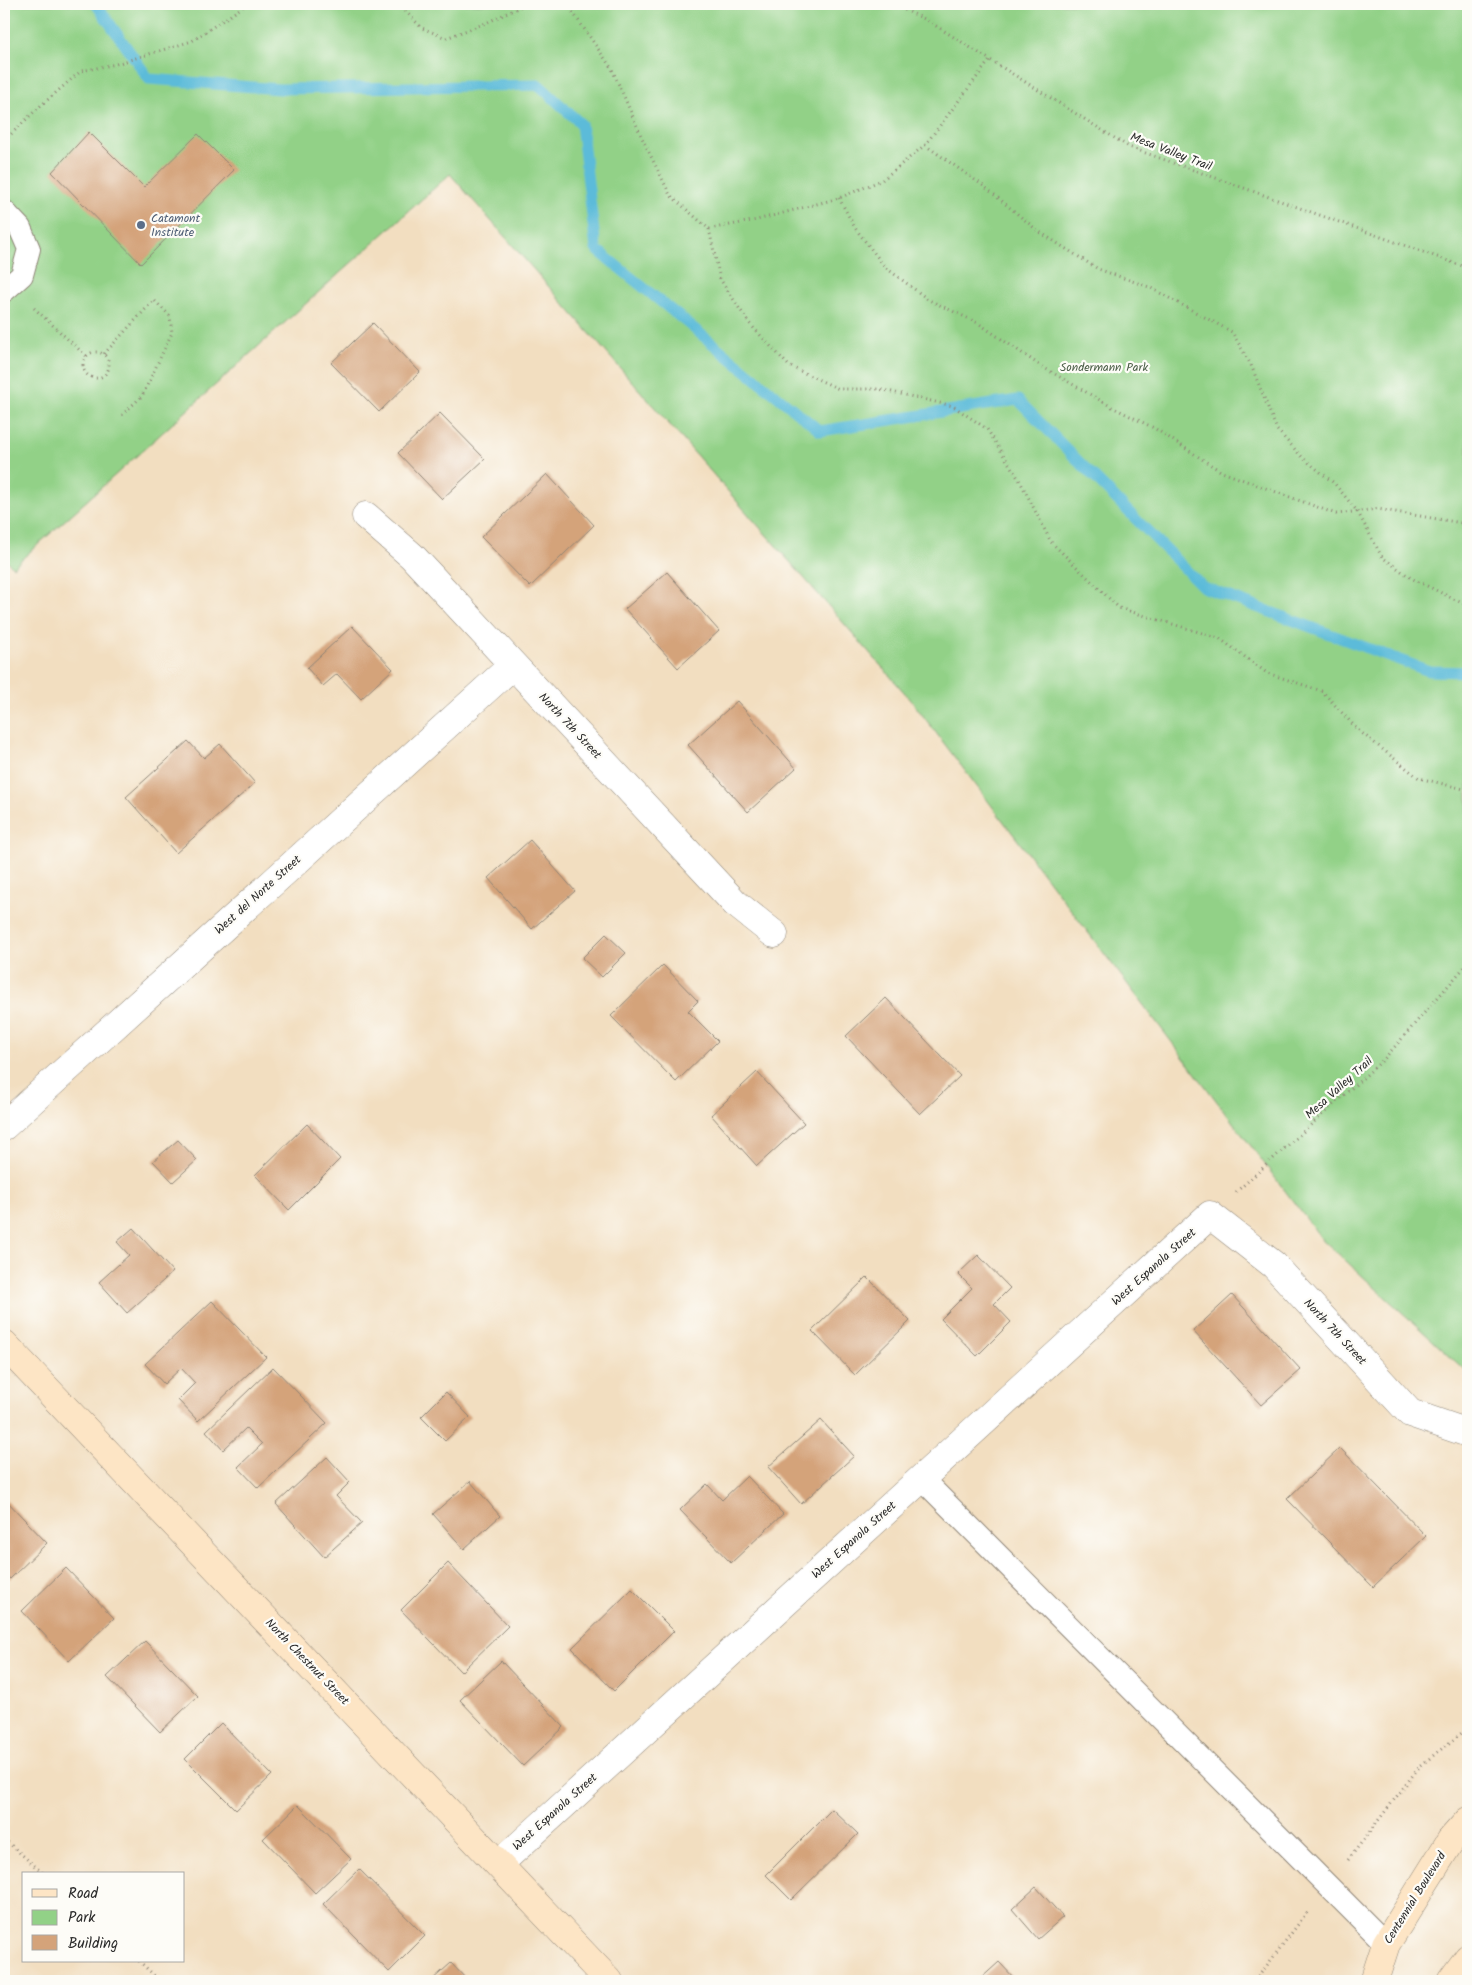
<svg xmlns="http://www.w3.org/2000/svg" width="1472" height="1985" font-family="Kalam,sans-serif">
<rect width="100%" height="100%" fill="#fdfcf7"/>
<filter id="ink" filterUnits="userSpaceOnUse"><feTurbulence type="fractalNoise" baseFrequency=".02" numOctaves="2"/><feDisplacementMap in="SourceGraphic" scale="10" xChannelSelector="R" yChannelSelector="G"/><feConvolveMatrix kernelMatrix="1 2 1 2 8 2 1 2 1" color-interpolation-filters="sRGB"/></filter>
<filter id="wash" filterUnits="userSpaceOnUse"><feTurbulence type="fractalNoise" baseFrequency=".0096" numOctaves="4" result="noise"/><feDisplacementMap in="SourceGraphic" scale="20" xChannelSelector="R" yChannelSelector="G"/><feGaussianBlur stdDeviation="1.12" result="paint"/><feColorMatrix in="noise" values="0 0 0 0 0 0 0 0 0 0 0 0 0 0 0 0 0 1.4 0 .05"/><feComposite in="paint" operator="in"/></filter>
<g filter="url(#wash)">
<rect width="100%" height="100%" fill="#f2dec0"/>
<path fill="#92d187" stroke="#5e7e59" d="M4 4H1468V1373L1321 1238 911 700 450 174 13 567 4 558Z"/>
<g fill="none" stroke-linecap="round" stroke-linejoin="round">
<path stroke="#5bbbd9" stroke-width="11" d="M96 4 149 79 280 89 539 85 581 124 596 249 820 431 1018 400 1203 587 1429 671 1468 672"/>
</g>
<g id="blocks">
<path fill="#d4a37a" d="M89 132 144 187 198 134 234 170 141 264 52 172Z
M373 323 420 372 379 412 331 363Z
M440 413 485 459 442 499 398 453Z
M547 474 594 525 530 587 481 537Z
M667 572 719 631 678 668 625 609Z
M352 626 393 669 361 699 337 674 323 686 307 668Z
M737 701 796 768 748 812 688 745Z
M188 741 204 758 220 744 255 783 176 853 126 797Z
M530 840 575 891 532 929 488 878Z
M606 934 626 953 602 977 582 958Z
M663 965 698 1001 688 1011 718 1041 676 1082 611 1016Z
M886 998 960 1076 920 1114 846 1036Z
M757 1072 804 1123 757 1166 711 1115Z
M307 1124 340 1159 289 1210 255 1175Z
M178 1140 197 1160 173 1182 153 1161Z
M133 1228 173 1272 127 1313 99 1282 129 1255 117 1242Z
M978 1255 1010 1288 994 1304 1011 1322 977 1356 941 1319 972 1288 958 1274Z
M867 1277 910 1321 855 1375 812 1331Z
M1232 1295 1301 1370 1261 1405 1193 1331Z
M212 1301 266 1357 198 1421 178 1400 195 1383 181 1368 164 1384 145 1364Z
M273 1367 327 1423 258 1488 238 1467 262 1444 246 1428 223 1450 206 1431Z
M446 1392 470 1417 445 1441 421 1417Z
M821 1420 854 1456 801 1504 768 1467Z
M1340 1448 1426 1536 1373 1587 1287 1499Z
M327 1457 350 1482 336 1496 362 1523 324 1557 276 1504Z
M747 1476 783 1514 731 1563 680 1510 707 1484 722 1500Z
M470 1481 500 1516 464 1549 433 1514Z
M4 1498 47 1543 10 1579 4 1573Z
M448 1563 508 1626 461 1672 401 1610Z
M66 1568 114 1618 69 1661 22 1611Z
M632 1589 674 1631 614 1691 572 1648Z
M145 1641 198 1696 160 1732 107 1677Z
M501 1661 564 1727 523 1766 460 1700Z
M221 1723 272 1775 236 1810 185 1759Z
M298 1805 351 1859 315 1893 263 1839Z
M832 1809 858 1834 791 1900 766 1875Z
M359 1869 425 1936 389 1972 323 1904Z
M1036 1887 1063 1917 1038 1939 1012 1909Z
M999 1962 1017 1981H978Z
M451 1963 468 1981H431Z"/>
</g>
</g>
<g filter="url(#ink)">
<use href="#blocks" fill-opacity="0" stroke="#8e8476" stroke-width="1"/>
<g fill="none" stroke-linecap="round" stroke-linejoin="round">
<g stroke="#8e8476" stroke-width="24">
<path id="service" d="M4 211 20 228 29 249 22 275 4 291
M922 1479 1386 1944"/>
</g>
<g stroke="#8e8476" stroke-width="29">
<path id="minor" d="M366 516 412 556 735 903 774 934
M4 1126 513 665
M499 1864 1210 1215 1274 1265 1410 1413 1468 1433"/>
</g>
<g stroke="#8e8476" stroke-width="29">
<path id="secondary" d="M4 1344 609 1981
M1374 1981 1386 1944 1451 1840 1468 1821
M1451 1981 1468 1958"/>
</g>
<path stroke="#8e8476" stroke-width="3" stroke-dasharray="1 4" stroke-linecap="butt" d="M398 4 422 28 446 38 486 23 526 4
M567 4 612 69 643 140 670 195 709 229 757 220 839 198 882 180 925 145 990 60
M891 4 925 19 1129 147 1468 268
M4 141 37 109 81 71 116 64 192 41 247 4
M925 145 985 187 1038 231 1098 269 1149 287 1232 332 1251 365 1277 430 1303 458 1334 483 1357 511 1382 557 1411 578 1468 606
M839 198 855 228 885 267 929 300 978 323 1041 366 1112 407 1154 428 1222 472 1336 514 1377 509 1468 524
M709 229 720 279 749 323 789 366 839 389H879L953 406 987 429 1020 481 1051 542 1119 608 1219 638 1267 673 1322 691 1358 730 1419 778 1468 790
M34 308 86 356
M83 365a13 13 0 1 1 26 0a13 13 0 1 1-26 0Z
M104 354 154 300 170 316 172 333 142 396 122 415
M1236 1192 1384 1059 1468 963
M4 1839 44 1874
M1348 1860 1420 1766 1468 1728
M139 1961 160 1981
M1255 1981 1309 1910"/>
<use href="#service" stroke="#fff" stroke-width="22"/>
<use href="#minor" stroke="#fff" stroke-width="28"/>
<use href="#secondary" stroke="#fde5c5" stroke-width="28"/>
</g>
</g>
<circle fill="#5c6f8a" stroke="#fdfcf7" stroke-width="2" cx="141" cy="225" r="5"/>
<g text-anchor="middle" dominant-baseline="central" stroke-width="4.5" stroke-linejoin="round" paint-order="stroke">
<g font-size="12" fill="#2b2b2b" stroke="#fdfcf7">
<text transform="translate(1171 152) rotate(21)">Mesa Valley Trail</text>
<text transform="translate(570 726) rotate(47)">North 7th Street</text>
<text transform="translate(258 895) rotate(-42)">West del Norte Street</text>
<text transform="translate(1339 1088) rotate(-42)">Mesa Valley Trail</text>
<text transform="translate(1154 1267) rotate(-42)">West Espanola Street</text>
<text transform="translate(1335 1332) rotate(47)">North 7th Street</text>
<text transform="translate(854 1540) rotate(-42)">West Espanola Street</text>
<text transform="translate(307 1662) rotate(46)">North Chestnut Street</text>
<text transform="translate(555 1812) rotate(-42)">West Espanola Street</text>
<text transform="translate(1415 1898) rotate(-58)">Centennial Boulevard</text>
</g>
<g font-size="12" fill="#4e5e75" stroke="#fdfcf7" text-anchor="start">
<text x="151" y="218">Catamont<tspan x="151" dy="14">Institute</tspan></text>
</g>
<g font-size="12" fill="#4a5d47" stroke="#fdfcf7">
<text x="1104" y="367">Sondermann Park</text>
</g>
</g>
<rect width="1472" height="1985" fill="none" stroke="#fdfcf7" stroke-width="20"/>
<rect x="22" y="1872" width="162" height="90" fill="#fdfcf7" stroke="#a9a8a5"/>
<rect x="32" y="1889" width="25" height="8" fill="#fde5c5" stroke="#a9a8a5"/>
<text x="68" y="1898" font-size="15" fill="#2b2b2b">Road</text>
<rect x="32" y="1910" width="25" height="15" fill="#92d187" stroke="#a9a8a5"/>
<text x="68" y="1922" font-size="15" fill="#2b2b2b">Park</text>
<rect x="32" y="1935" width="25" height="15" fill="#d4a37a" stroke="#a9a8a5"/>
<text x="68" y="1948" font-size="15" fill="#2b2b2b">Building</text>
</svg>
